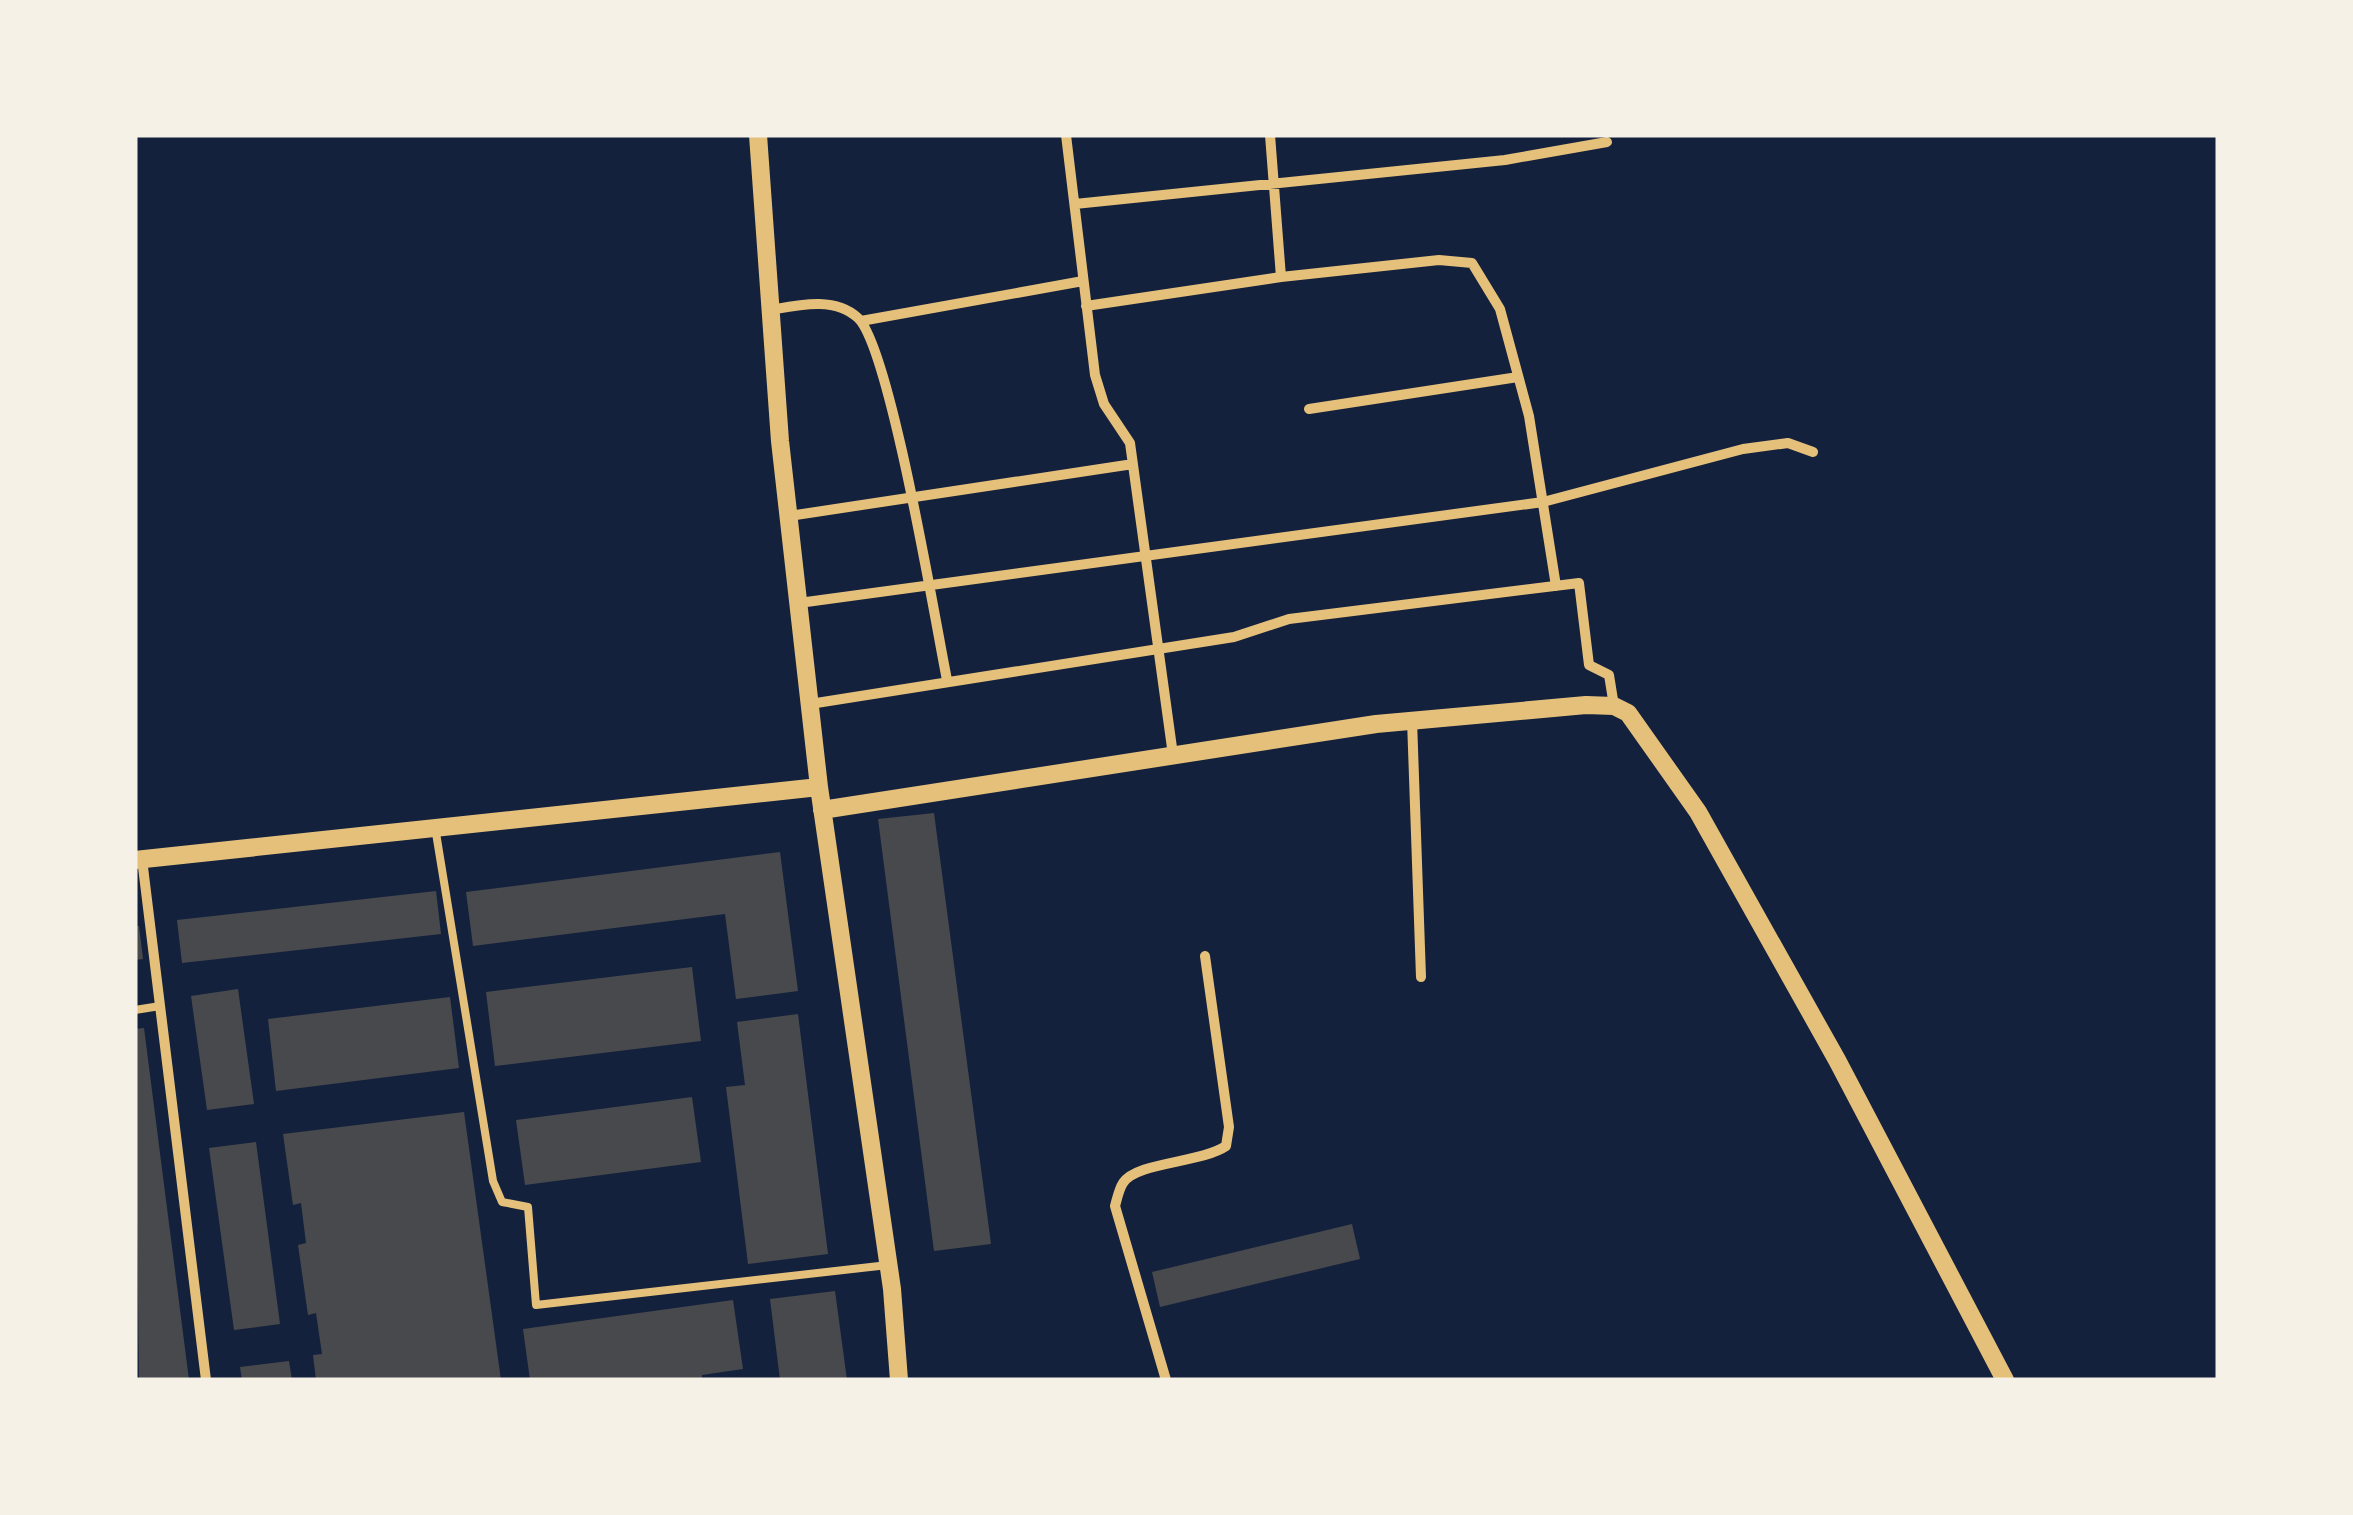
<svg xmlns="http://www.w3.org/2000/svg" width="2353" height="1515" font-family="'Golos Text',sans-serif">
<rect width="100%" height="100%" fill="#14213d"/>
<path fill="#48494c" d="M934 813 991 1244 934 1251 878 819Z
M780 852 798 991 736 999 725 914 473 946 466 892Z
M436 891 441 934 182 963 177 920Z
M135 926H139L143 959 135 960Z
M692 967 701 1041 495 1066 486 992Z
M238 989 254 1104 207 1110 191 996Z
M450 997 459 1068 276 1091 268 1019Z
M798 1014 828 1254 748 1264 726 1087 745 1085 737 1022Z
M144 1028 189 1380H139L135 1029Z
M692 1097 701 1162 525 1185 516 1120Z
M464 1112 501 1380H316L313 1355 322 1354 316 1313 308 1315 298 1245 306 1243 301 1203 293 1205 283 1134Z
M256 1142 280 1324 234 1330 209 1148Z
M1352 1224 1360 1259 1160 1307 1152 1272Z
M835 1291 847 1380H780L770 1299Z
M733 1300 743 1369 702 1375V1380H530L523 1329Z
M289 1361 292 1380H242L240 1367Z"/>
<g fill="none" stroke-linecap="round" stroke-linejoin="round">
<path stroke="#e5c07b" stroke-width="8" d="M435 827 493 1181 502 1202 528 1207 536 1305 888 1265
M135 1010 160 1006"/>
<path stroke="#e5c07b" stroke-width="10" d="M1066 135 1095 375 1104 404 1130 443 1173 755
M1270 135 1281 277
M1075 204 1505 160 1607 142
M1086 306 1281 277 1439 260 1472 263 1500 309 1529 416 1556 586
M770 310C798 305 835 296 858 318 890 348 935 620 947 680
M861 321 1083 281
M1309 409 1518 377
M789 516 1133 464
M799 603 1543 502 1743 449 1788 443 1813 452
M810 704 1234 637 1289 619 1579 583 1589 665 1609 675 1614 706
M1412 720 1421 977
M142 859 206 1380
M1166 1380 1115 1206C1117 1199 1119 1189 1123 1183 1136 1162 1201 1163 1226 1146L1229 1127 1205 956"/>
<path stroke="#e5c07b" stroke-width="18" d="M758 135 780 441 819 787 892 1289 899 1380
M822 810 1376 724 1586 705 1614 706 1628 713 1698 812 1837 1060 2005 1380
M135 860 819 787"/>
</g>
<rect width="2353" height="1515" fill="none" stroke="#f6f1e7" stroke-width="275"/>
</svg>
